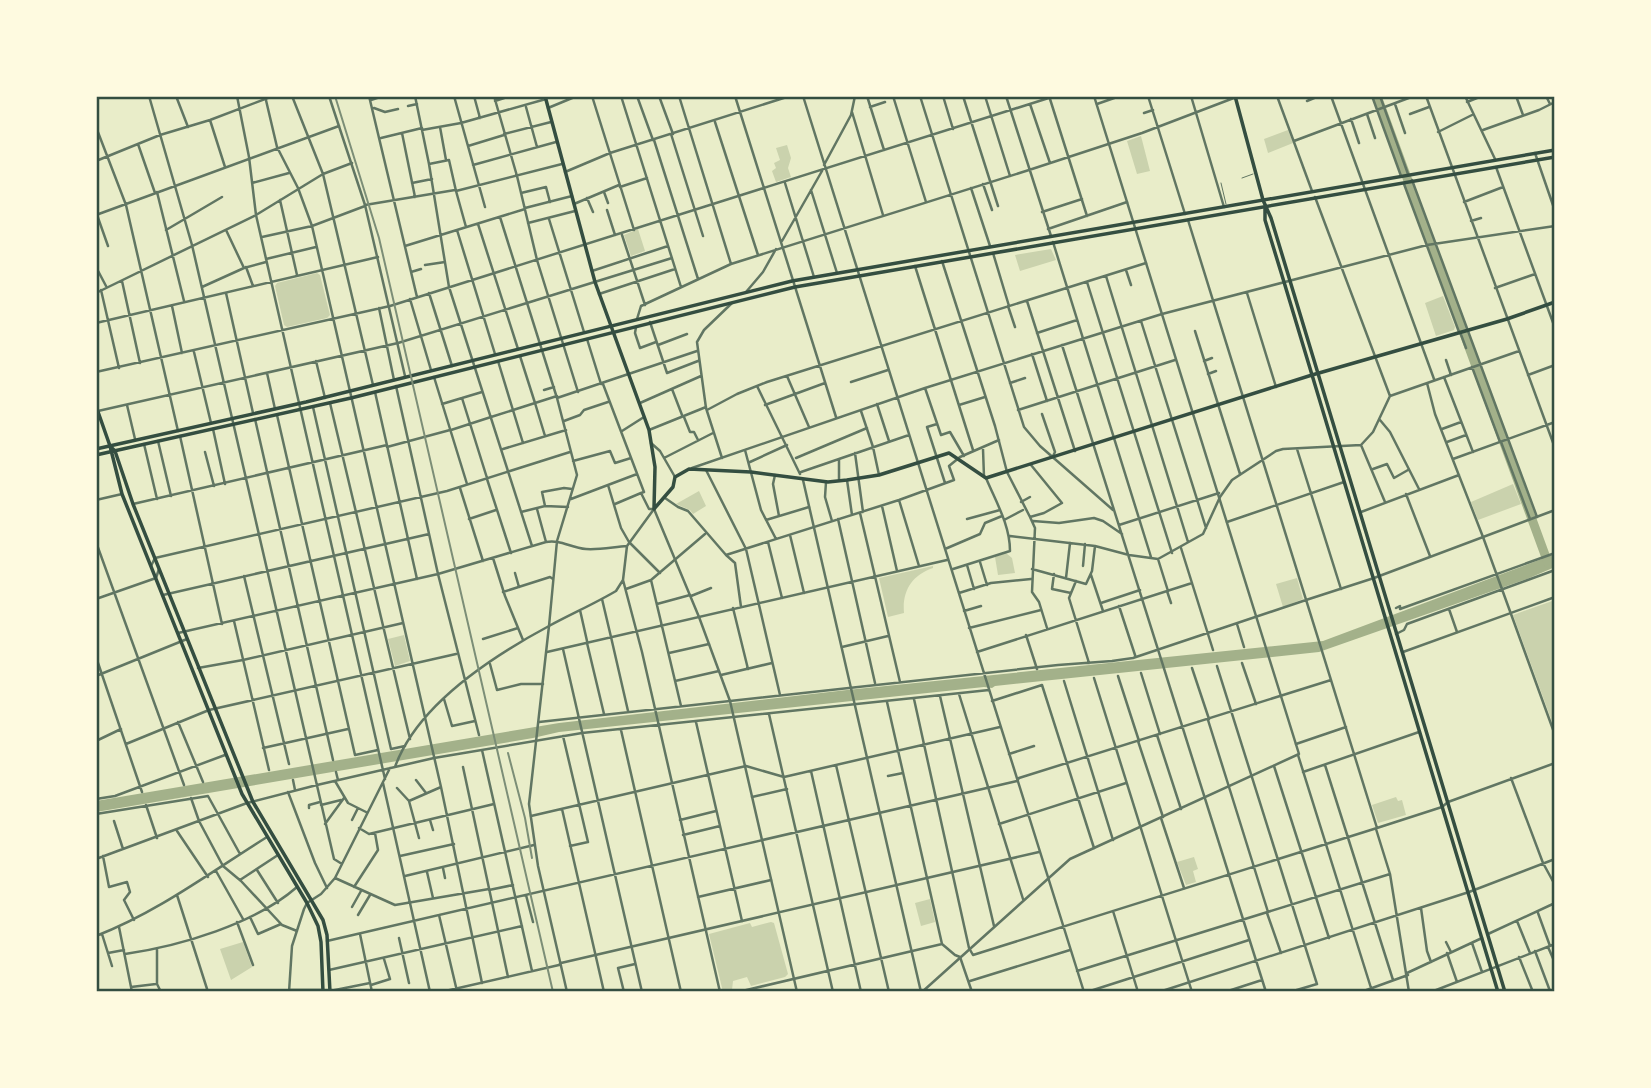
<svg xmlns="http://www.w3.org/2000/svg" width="1651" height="1088" font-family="'Open Sans',sans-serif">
<rect width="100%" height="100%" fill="#e9edc9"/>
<path fill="#cad2ad" d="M1288 130 1293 143 1268 153 1264 139Z
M1141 136 1150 171 1137 174 1127 141Z
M787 145 791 158 788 168 791 177 776 182 772 171 776 168 774 163 780 160 776 148Z
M638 229 645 251 631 256 624 235Z
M1051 249 1056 260 1020 271 1015 255Z
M317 273 320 275 330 315 327 318 287 327 284 325 275 286 277 283Z
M1443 296 1455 327 1454 330 1436 336 1425 303Z
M1513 484 1521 504 1478 520 1471 502Z
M699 491 706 506 693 514 690 510 676 504Z
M1006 553 1012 558 1015 573 998 575 995 557Z
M933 566V568C912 575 902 591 904 613L888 617 879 578Z
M1297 578 1303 599 1283 607 1276 584Z
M1555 600V730L1513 615Z
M404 635 410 661 395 666 388 639Z
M1396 797 1398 801 1402 800 1406 815 1378 823 1372 805Z
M1194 857 1198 869 1193 871 1196 882 1186 885 1177 862Z
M930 899 935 922 921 926 915 903Z
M771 922 774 923 788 974 785 977 751 986 747 977 733 981 732 990 723 992 709 934 750 923 752 927Z
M243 942 252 967 231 980 220 949Z"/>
<path fill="#a3b18a" d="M1555 554V567L1527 579 1319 652 995 686 992 688 984 687 559 732 533 738 96 812V801L559 723 847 690 1323 641Z"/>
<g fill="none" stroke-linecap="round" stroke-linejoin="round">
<path stroke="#a3b18a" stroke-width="9" d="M1377 96 1548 563"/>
<path stroke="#617663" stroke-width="1" d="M1242 178 1253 174
M1221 183 1226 204"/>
<path stroke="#617663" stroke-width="2" d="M96 988 97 992"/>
<path stroke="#617663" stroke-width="2.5" d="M149 96 192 245 334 859 342 864
M176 96 188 127
M237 96 249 157 256 215 385 779
M265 96 277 147 298 188 312 226 441 787 482 983
M292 96 323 174 373 385
M369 96 417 297
M415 96 429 164 449 287 532 546
M454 96 485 207
M474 96 480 118
M494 96 517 176 537 260 578 392
M592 96 634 230
M621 96 681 287
M637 96 653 140
M659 96 673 134
M679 96 731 264
M735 96 836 417
M803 96 1084 992
M867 96 884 150
M893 96 926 202
M920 96 1024 427 1040 446 1113 510
M943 96 953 129
M963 96 998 206
M985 96 1010 176
M1006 96 1051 236
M1148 96 1185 214
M1191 96 1224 207
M1277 96 1312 191
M1331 96 1434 379
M1372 96 1401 176
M1380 96 1408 174
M1426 96 1555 448
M1465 96 1495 159
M1516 96 1523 115
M1546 96 1550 104
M1050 99 1087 216
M371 100 383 96
M495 101 511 96
M1307 101 1319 96
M1467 102 1482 96
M1030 104 1050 163
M1097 104 1120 96
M1395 104 1405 133
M408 106 417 104
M526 107 537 147
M870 107 885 102
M374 108 385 112 398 109
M548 108 577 96
M852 112 883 215
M1144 113 1153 110
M1367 114 1375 138
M1410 114 1429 107
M1351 119 1359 143
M210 120 225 167
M715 122 758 255
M96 127 126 205 178 431
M440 127 446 160
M1483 130 1539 110 1555 102
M1438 132 1472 115
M402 133 415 197
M504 134 551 122
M671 134 703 236
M381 138 422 128V130L461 123 546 99
M654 140 698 279
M1294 141 1414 96
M138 144 155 193
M468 146 504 135
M1535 153 1555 211
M96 161 160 135 210 120 273 96
M429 164 449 160 456 191
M473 165 556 142
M824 165 851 115 855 96
M1496 167 1555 328
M565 172 610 153 790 96
M1412 180 1537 517
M252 183 289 173
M412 183 432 179
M785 183 814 277
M983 184 992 210
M1404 184 1459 332
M620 187 647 178
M971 188 990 246
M811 190 837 273
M157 192 184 301
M604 192 608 203
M521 193 546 187 550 202
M1315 197 1390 396
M587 198 593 212
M280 200 297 275
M1464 202 1503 187
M574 204 619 185
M365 205 455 190
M525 208 572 196
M607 210 615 235
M96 212 108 246
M1042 212 1082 199
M96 215 339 126
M500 217 557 398 577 475 557 541 549 626
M549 219 584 332
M1188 220 1377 828
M1471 221 1481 218
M528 223 575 211
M478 224 518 349
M466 227 456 191 562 164
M1048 229 1127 202
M166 230 222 197
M226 230 244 268
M457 230 495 354
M622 235 645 305
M262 237 312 226 365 206
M782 241 822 171
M1053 242 1151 557
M405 246 525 209
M993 253 1009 306
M266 259 316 247
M942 261 995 426 1007 472 1030 517
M425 265 445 262
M915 266 973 450
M96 267 106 286
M246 267 253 286
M1126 270 1131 285
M592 271 668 246
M411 272 421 269
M1106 276 1188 542
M122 281 140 363
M1087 282 1172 553
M202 287 244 268 266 262
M1495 288 1535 274
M101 290 119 368
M746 292 763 272 776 249
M96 293 256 215 323 174 352 163
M226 293 253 413
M429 293 452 366
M1247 293 1276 387
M599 294 675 269
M410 299 431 370
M1027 301 1075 451
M172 306 182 353
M1008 306 1015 327
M379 308 394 380
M637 319 641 306 731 264 1029 170 1142 133 1239 96
M1141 321 1206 528
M650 322 667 373 698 361
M96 323 378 257
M636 327 635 333 640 348 656 342
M1195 331 1240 474
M1460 332 1466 348
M1037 333 1077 320
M587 339 601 384
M658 345 687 334
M1062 345 1266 992
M194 352 211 423
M1032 354 1047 401
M520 356 535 403
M1446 360 1451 375
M316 361 325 398
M498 361 523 443
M1204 361 1212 358
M1472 367 1500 442
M96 372 390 306 1055 96
M267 373 275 409
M1208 374 1216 371
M1528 375 1555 365
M787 376 809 427
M434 377 467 484
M1444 377 1473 452
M851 382 888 370
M1010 383 1025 378
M1427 383 1435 414 1483 537 1555 735
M603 384 644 492 641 493 649 509H654L627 546 623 580 642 652 720 992
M396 386 438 574 479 735
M757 386 800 474
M925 388 941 435 950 432 964 456
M672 389 682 415
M544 390 554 387
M375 392 417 579
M462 398 487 478
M557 398 697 351
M330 403 410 739
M535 403 545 436
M640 403 701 376
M442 404 482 392
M877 404 889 441
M127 405 135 439
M765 405 825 383
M959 405 985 397
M313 407 391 749 405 746
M707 410 737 394 767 382 1146 263
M1018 410 1175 360
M98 411 398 343 672 258
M861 411 873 447 879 475
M1042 414 1055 452 1053 456
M277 415 355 755 378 750
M491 417 557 396
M684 417 690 432H694L698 440
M255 419 333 760
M1380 420 1390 432 1419 489
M564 421 580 415 584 410 608 402
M937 424 927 427 945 483
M213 429 225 484
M1442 429 1461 422
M451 430 491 417
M649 430 706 407
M622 431 644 417
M180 436 222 624
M158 441 171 496
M1447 442 1466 435
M1501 442 1530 519
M651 443 660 451 675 477
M144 444 157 499
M1361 445 1385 502
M387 447 450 430
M503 449 566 430
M983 449 984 477
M1297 449 1341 589
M745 450 761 510 776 539
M205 452 214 486
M855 453 863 512
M664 458 713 433
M722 458 706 408 697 342 704 330 732 303
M796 458 867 428
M839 459V480
M1453 459 1555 422
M573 461 610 451 615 463 631 458
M750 462 787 445
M1031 465 1062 503 1044 513 1030 517 1035 528 1032 592 1039 602 1047 628
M692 468 925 388 1162 314 1427 245 1555 226
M1373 469 1387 464 1394 478 1408 470
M706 470 746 549 780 695
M801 472 909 435
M775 475 773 484 779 516
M487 479 511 553
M847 480 852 515
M826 482 825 497 832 521
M608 485 621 528 629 542 660 573
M460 488 483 561
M1406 494 1430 556
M665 498 678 507 688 511 726 555 899 500 954 480 949 466 960 457 999 440
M571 499 637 474
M96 500 122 494
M899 500 919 566
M1021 502 1030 497
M133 504 387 445
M615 504 641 493
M545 506 568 507
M882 506 897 571
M537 509 546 542
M521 512 545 506 542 492 564 488 572 489
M1361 512 1459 475
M860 513 900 682
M469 519 496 510
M838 519 875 683
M967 519 1000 510
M766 520 809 507
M1004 520 1023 510
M1033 521 1059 523 1094 518 1103 521 1122 534
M1227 522 1344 482
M1119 525 1219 493
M790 535 804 593
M1010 536 1095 546 1129 555 1158 559 1203 534 1220 497 1232 480 1276 451 1283 449 1361 445 1373 432 1390 396 1519 351
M96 542 184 785
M768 542 782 598
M1181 548 1213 650
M945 549 980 534 985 523 1002 516
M726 555 735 563 741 607
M493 558 505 596 523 640
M1158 559 1168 591
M980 562 987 585
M967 565 974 589
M151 566 155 558 447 491 570 452
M1083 566 1085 544
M953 569 1010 551C1010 525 996 502 986 478
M1032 569 1086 584 1092 571 1095 546
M515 573 519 587
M1054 574 1052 589 1071 593
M1091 575 1103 611
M244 576 289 764
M1066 578 1070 543
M651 580 681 706
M1076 581 1069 598 1089 663
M626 589 651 580 705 534
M1167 591 1171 603
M503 592 550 577 553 579
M959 593 991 583 1031 579
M163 595 429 534
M691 596 711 588
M96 599 156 578 159 569
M602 599 611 637
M1101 603 1140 590
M657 604 690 595
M1119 606 1135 655
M733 608 748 669
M1396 608 1400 606V609L1555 553
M1449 609 1457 632
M580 610 587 641
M964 611 981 606
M234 621 269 770
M1237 624 1244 647
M969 628 1041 610
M178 633 438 574 546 542C560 539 571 548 586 549 599 550 613 547 627 546
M1396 634 1404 630 1407 624 1555 570
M1026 635 1037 669
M611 637 628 711
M483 639 518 628
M587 643 604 714
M842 647 888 636
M563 649 642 992
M547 652 947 560
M977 652 1192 583
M669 653 709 644
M96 657 142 792
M1242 663 1256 704
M490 664 497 690 521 684H543
M1217 666 1317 984 1290 992
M198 668 243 660 403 623
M1192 668 1209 719
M1141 673 1160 734
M721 675 772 663
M96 676 187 639
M1118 676 1139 741
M1094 678 1192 992
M675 681 719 671
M1064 681 1113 840
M959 694 1023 899
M940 696 994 926
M444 699 452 726 475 721
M914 699 969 948 973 955 1377 828 1442 807 1448 802 1555 763
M992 701 1042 685 1094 848
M887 702 942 944 955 955 960 957 972 992
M769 714 833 992
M1208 720 1229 787
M178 722 203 782
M539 722 1058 665 1112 661 1133 658 1306 600
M696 722 742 921
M621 730 681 992
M1157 735 1181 809
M563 736 588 842 570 846
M96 741 121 729
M1138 741 1163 817
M126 744 209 710 456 654
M1296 744 1346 727
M263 748 348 729
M482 750 532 971
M1009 754 1034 746
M1298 755 1371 988
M836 765 889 992
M1325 765 1393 980
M1274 766 1329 938
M395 767C417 705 493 656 549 626 571 614 594 604 616 591L623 580
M463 767 508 977
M811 771 861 992
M336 772 338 780
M1303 772 1419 732
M888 776 903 773
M1511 778 1543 863 1555 885
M293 780 295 790
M416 780 426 793
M335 781 348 803 366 812
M383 783 430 992
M1229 787 1268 912
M397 788 409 801 419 838
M288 792 315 863 327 888
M752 797 787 789
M191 798 199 821 223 866 241 881 282 925 297 931
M96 799 115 796 225 755
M409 801 441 787
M146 805 157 838
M321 805 341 800
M309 808V805L320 802
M562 809 604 992
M96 814 208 796 240 854
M531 816 746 766 784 777 1000 727
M352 820 358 808
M430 820 433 830
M680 820 716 811
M114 821 123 849
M325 824 344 798
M999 824 1126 783
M359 828 369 834 494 804
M1376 829 1390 874 1409 992
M177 831 208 877
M683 835 720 826
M103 856 109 887 127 882 130 892 124 900 134 920
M400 856 454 844
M96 859 247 803 317 785 434 758 582 733 989 690
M443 868 445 878
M257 870 278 903
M216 871 243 919
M427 872 433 898
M405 876 534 845
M335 878 395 905 489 889
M240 880 278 855
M354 887 378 850 375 833
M489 890 513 885
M177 895 208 992
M526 895 533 922
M698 897 771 880
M352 907 361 891
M1421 908 1427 951 1431 962
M1113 911 1138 992
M1267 913 1281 953
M1538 913 1550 946
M358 915 370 895
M439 915 456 987
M250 917 258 934 281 924
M1517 921 1530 953
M237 922 253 965
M119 927 132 992
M102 934 112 966
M360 934 372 992
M1488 934 1555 903
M96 936C158 912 211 872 267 837
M399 938 409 983
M327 941 1017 781 1019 778 1331 680
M1446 942 1451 952
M1472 943 1482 972
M1548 947 1555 963
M157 949V984L161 992
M1535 951 1550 991
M108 953 124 950
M1447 953 1457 982
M125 954C180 946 255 924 297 887
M1519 957 1533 992
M329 970 522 926
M1077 971 1390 874
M1407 973 1482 938
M970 981 1070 950
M371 985 390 979 384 959
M131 987 156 984
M289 990H323
M278 991H289
M330 991 370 983
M289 992 292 946 304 909 307 903 321 894 335 878 390 768
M441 992 559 965 561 963
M624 992 618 968 635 964
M738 992 942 944
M1087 992 1249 940
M1159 992 1469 892 1555 859
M1225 992 1262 980
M1361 992 1408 975
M1431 992 1555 944"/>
<path stroke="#617663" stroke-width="2.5" d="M329 96 365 205 405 376
M803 480 921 992
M654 509 699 617 730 701 797 992
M1306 600 1374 578 1555 510
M549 626 529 804 538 866 567 992
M1403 652 1555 597
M1161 818 1184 888
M561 963 1039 852
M922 992 1070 859 1299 754 1094 96"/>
<path stroke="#344e41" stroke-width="3.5" d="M545 96 595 282 649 430 655 467 654 508
M1235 96 1263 200
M654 509 673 487 675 477 689 469 751 472 828 482 847 480 879 475 949 453 986 478 1312 375 1507 319 1555 302"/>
<path stroke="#344e41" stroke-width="3.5" d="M1263 200 1271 218 1505 992
M1265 208V220L1284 282 1498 992
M96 406 110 446"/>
<path stroke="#344e41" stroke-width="3.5" d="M110 446 115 451 133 504 253 802 323 920 327 935 330 992
M110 446 122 494 242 794 307 903 318 926 321 942 323 992
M96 449 306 402 792 281 1555 150
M96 455 351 398 795 287 1555 157"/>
<path stroke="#7c8e77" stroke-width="2" d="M335 96 379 238 553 992
M508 753 525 818 532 858"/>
</g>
<rect width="1651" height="1088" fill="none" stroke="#fefae0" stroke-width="196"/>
<rect x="98" y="98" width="1455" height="892" fill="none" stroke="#344e41" stroke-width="2.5"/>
</svg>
